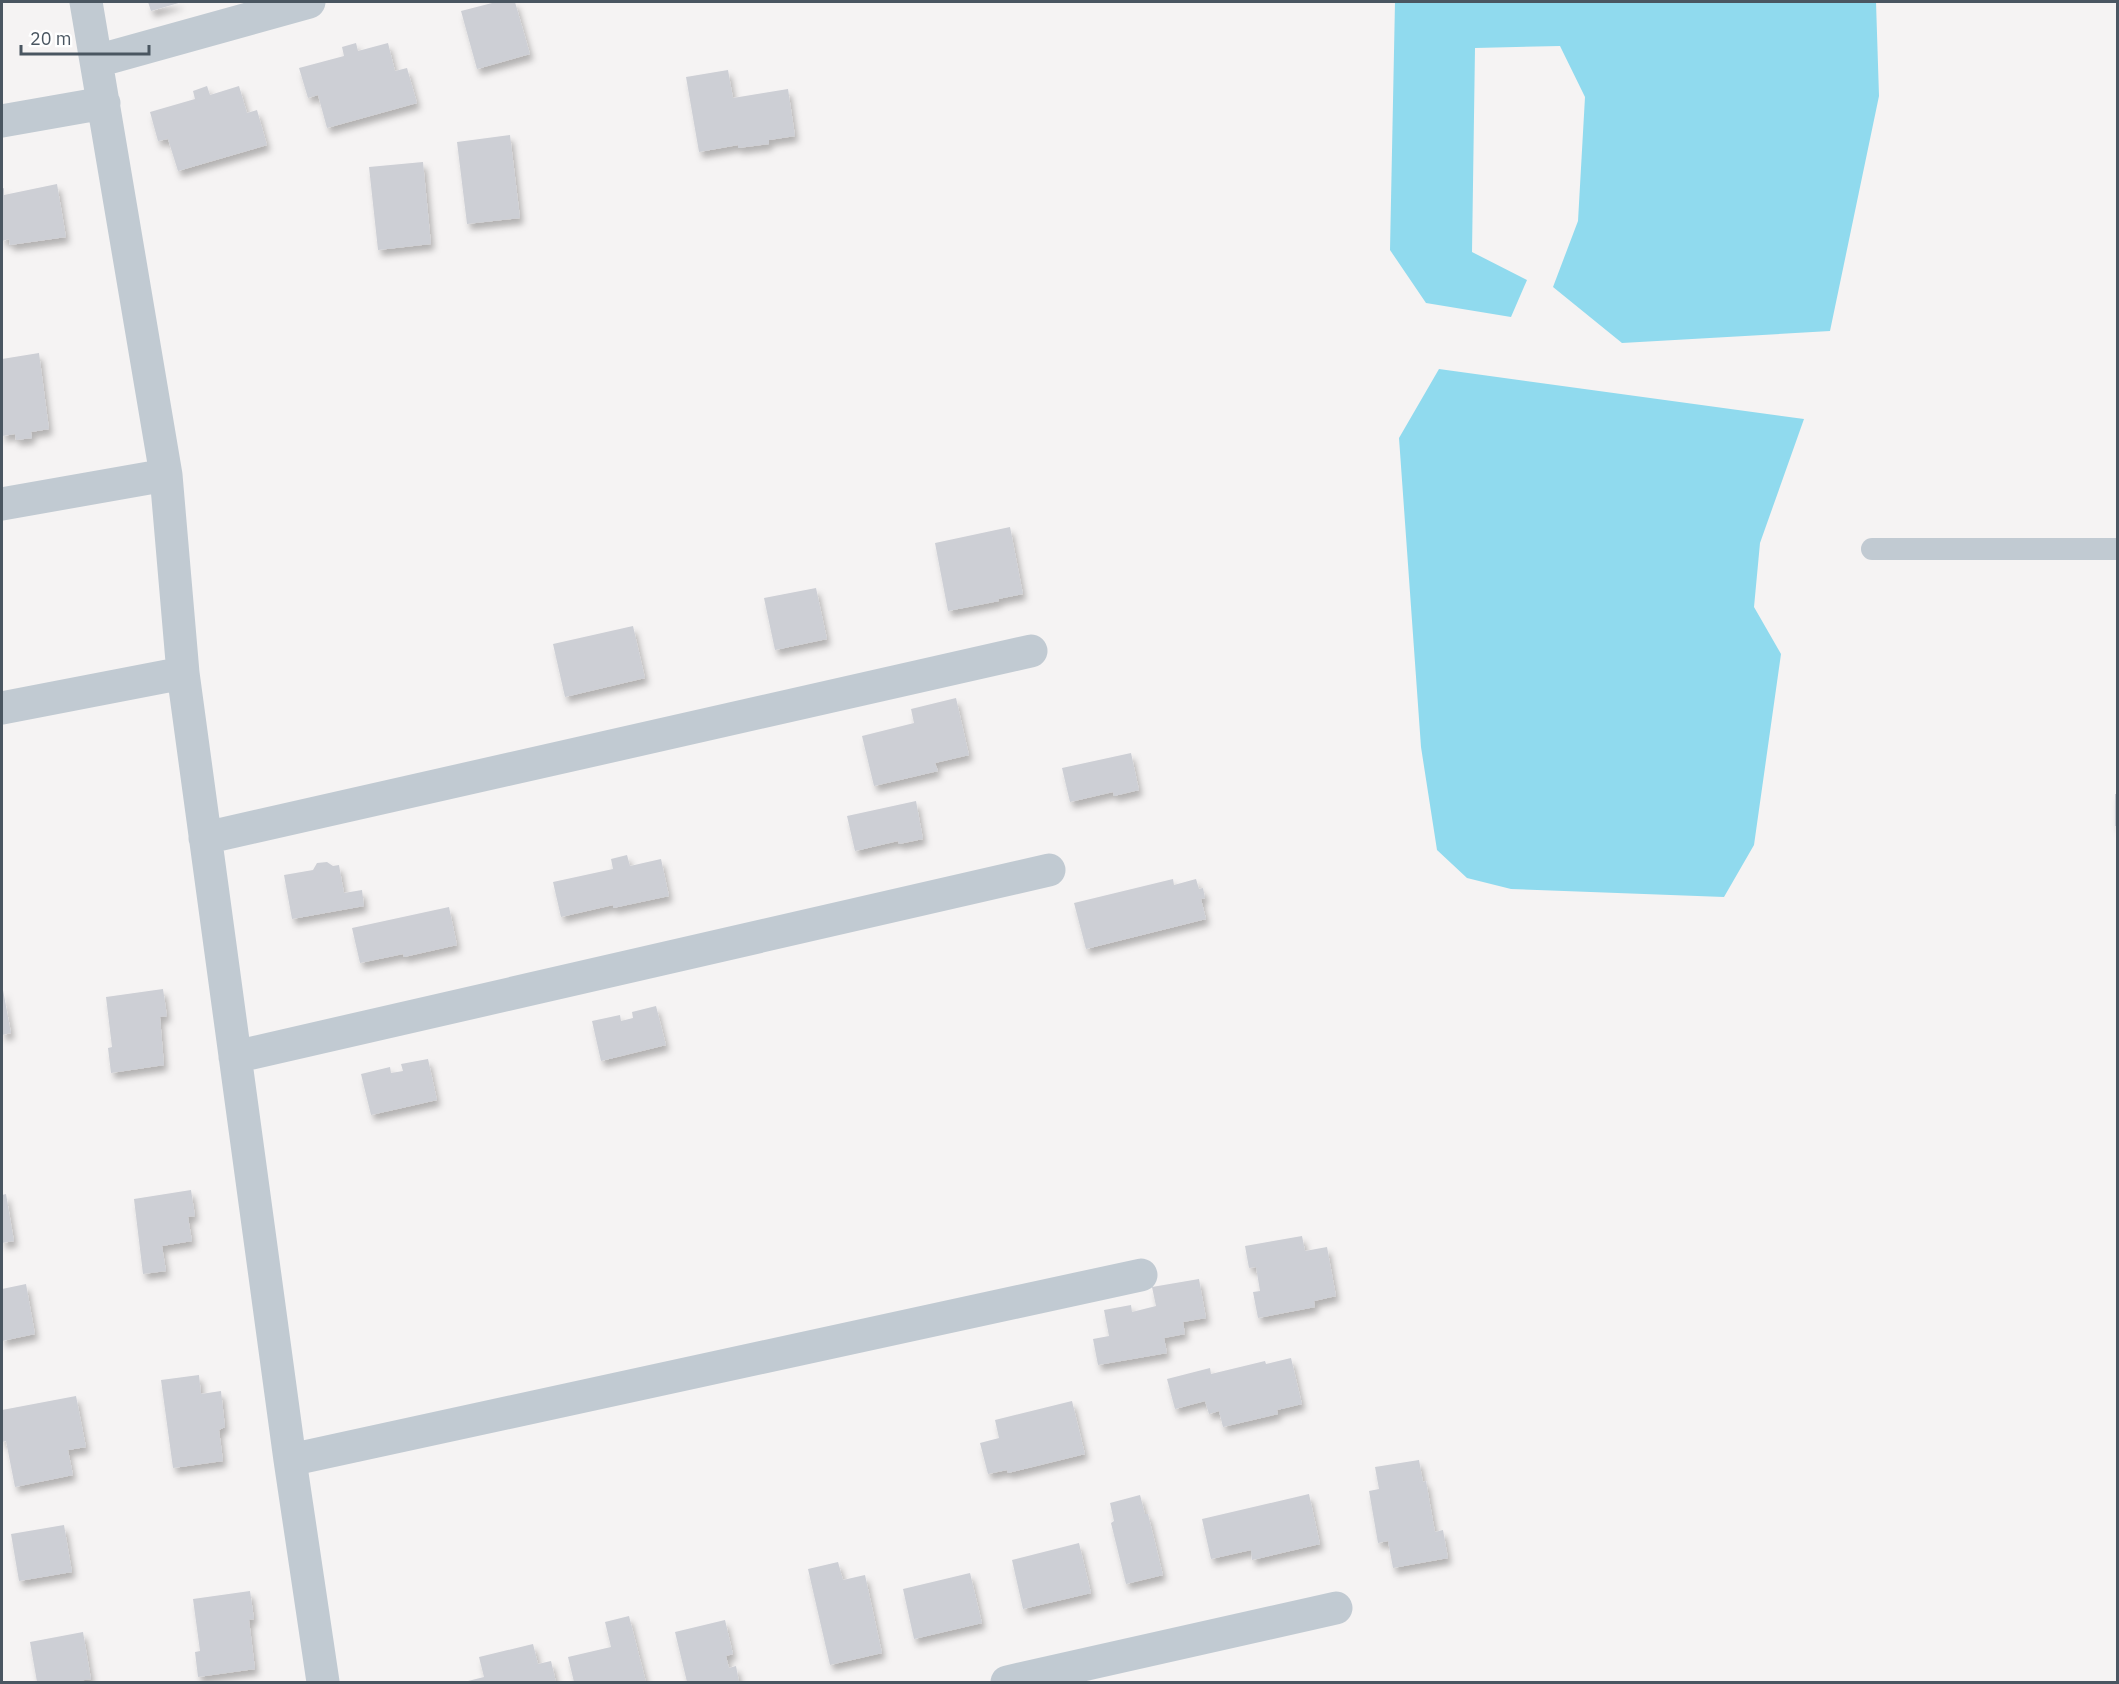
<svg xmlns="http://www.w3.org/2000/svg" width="2119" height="1684" font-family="'IBM Plex Sans',sans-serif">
<defs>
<filter id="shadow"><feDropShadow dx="3.5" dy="6" stdDeviation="3" flood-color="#0004"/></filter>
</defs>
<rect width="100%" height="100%" fill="#f5f3f3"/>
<path fill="#90daee" d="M1395 2H1876L1879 96 1830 331 1622 343 1553 287 1578 221 1585 97 1560 46 1475 48 1472 252 1527 280 1511 317 1426 303 1390 250Z
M1439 369 1804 419 1760 543 1754 607 1781 654 1754 845 1724 897 1511 889 1467 878 1437 850 1421 747 1399 438Z"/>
<path fill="#cdcfd5" filter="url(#shadow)" d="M148 2H182L151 11Z
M496 2H515L530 54 477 69 461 11Z
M356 43 358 51 388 43 395 71 407 68 417 103 327 128 318 95 308 98 299 68 344 56 342 47Z
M728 70 733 98 788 89 795 136 769 140V144L738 148V145L699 152 686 77Z
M207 86 210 95 239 86 247 113 257 110 267 145 178 171 168 139 158 141 150 112 195 99 193 91Z
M510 135 520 218 467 224 457 142Z
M423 162 431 244 378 250 369 167Z
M57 184 66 237 10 245 9 239 2 241V189L4 188V195Z
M39 353 49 429 31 432 32 438 16 440 15 434 2 436V359Z
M1010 527 1023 594 998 599 999 601 948 611 935 543Z
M816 588 827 639 775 650 764 598Z
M633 626 645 678 565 697 553 644Z
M956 698 969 755 935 763 938 771 874 786 862 736 914 723 911 709Z
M1131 753 1139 790 1114 796 1113 792 1070 802 1062 768Z
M2115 794H2118V826H2115Z
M916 801 923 839 899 844 898 841 855 851 847 816Z
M627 855 630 866 661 859 669 896 613 908V905L561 917 553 882 613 869 611 859Z
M327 862 333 866 339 865 344 893 362 890 364 906 292 919 284 875 313 870 317 863Z
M1173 879 1174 885 1196 879 1199 889 1203 888 1205 898 1201 899 1206 919 1086 949 1074 903Z
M449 907 457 945 404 957 403 954 360 963 352 928Z
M163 989 167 1016 160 1017 164 1065 111 1073 108 1048 112 1047 106 997Z
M3 990 11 1033 2 1035V991Z
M656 1006 666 1045 601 1061 592 1021 620 1015 621 1021 633 1018 632 1012Z
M428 1059 437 1100 371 1115 361 1074 390 1067 391 1073 403 1071 401 1064Z
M191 1190 195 1216 188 1217 192 1241 162 1246 166 1271 143 1274 134 1199Z
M6 1194 14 1241 2 1243V1195Z
M1302 1236 1305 1251 1327 1247 1336 1296 1314 1301 1315 1307 1258 1318 1253 1292 1260 1291 1256 1267 1249 1268 1245 1246Z
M1199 1279 1206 1318 1183 1322 1185 1334 1164 1338 1167 1353 1098 1365 1093 1339 1109 1336 1104 1310 1131 1305 1132 1312 1156 1306 1152 1287Z
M26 1284 35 1334 2 1341V1289Z
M1291 1358 1302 1404 1277 1410 1278 1414 1223 1427 1219 1411 1209 1414 1205 1401 1175 1409 1167 1379 1210 1368 1211 1374 1265 1361 1266 1364Z
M199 1375 201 1394 221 1391 225 1427 219 1430 223 1461 173 1468 161 1380Z
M76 1396 86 1447 68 1450 73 1475 15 1487 6 1441 2 1442V1410Z
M1072 1401 1085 1454 1008 1473 1007 1470 988 1474 980 1443 999 1438 995 1420Z
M1419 1460 1423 1482 1426 1481 1435 1532 1443 1530 1448 1558 1393 1568 1388 1541 1378 1543 1369 1491 1379 1489 1375 1467Z
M1309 1494 1320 1544 1252 1560 1251 1550 1211 1559 1202 1519Z
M1140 1495 1145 1514H1148L1163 1575 1126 1584 1111 1523 1114 1521 1110 1503Z
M64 1525 72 1572 19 1581 11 1534Z
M1079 1543 1091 1593 1023 1609 1012 1560Z
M838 1562 843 1580 865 1575 882 1653 830 1665 808 1569Z
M970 1573 982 1623 914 1639 903 1589Z
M250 1591 254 1619 249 1620 255 1669 198 1677 195 1652 200 1651 193 1599Z
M629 1616 646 1682H574L568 1657 611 1647 605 1622Z
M725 1620 733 1654 726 1656 729 1668 736 1666 739 1682H687L675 1632Z
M83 1632 91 1679 71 1682H37L30 1642Z
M533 1644 538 1664 551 1661 556 1682H464L484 1677 479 1657Z"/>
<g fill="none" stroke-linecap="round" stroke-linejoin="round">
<path stroke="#c1cad2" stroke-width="22" d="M1872 549H2118"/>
<path stroke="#c1cad2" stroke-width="33" d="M86 2 166 475 183 673 290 1460 323 1682
M97 61 309 2
M2 121 104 103
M2 504 166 475
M2 708 183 673
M205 838 1031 651
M235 1057 1049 870
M290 1460 1141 1275
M1007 1682 1336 1608"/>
</g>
<rect width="2119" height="1684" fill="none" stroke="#4a5661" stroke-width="6"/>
<path d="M21 45v9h128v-9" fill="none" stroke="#4a5661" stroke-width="3"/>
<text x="30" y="45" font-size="18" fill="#4a5661" stroke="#ffffff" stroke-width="4.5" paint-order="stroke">20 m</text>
</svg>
